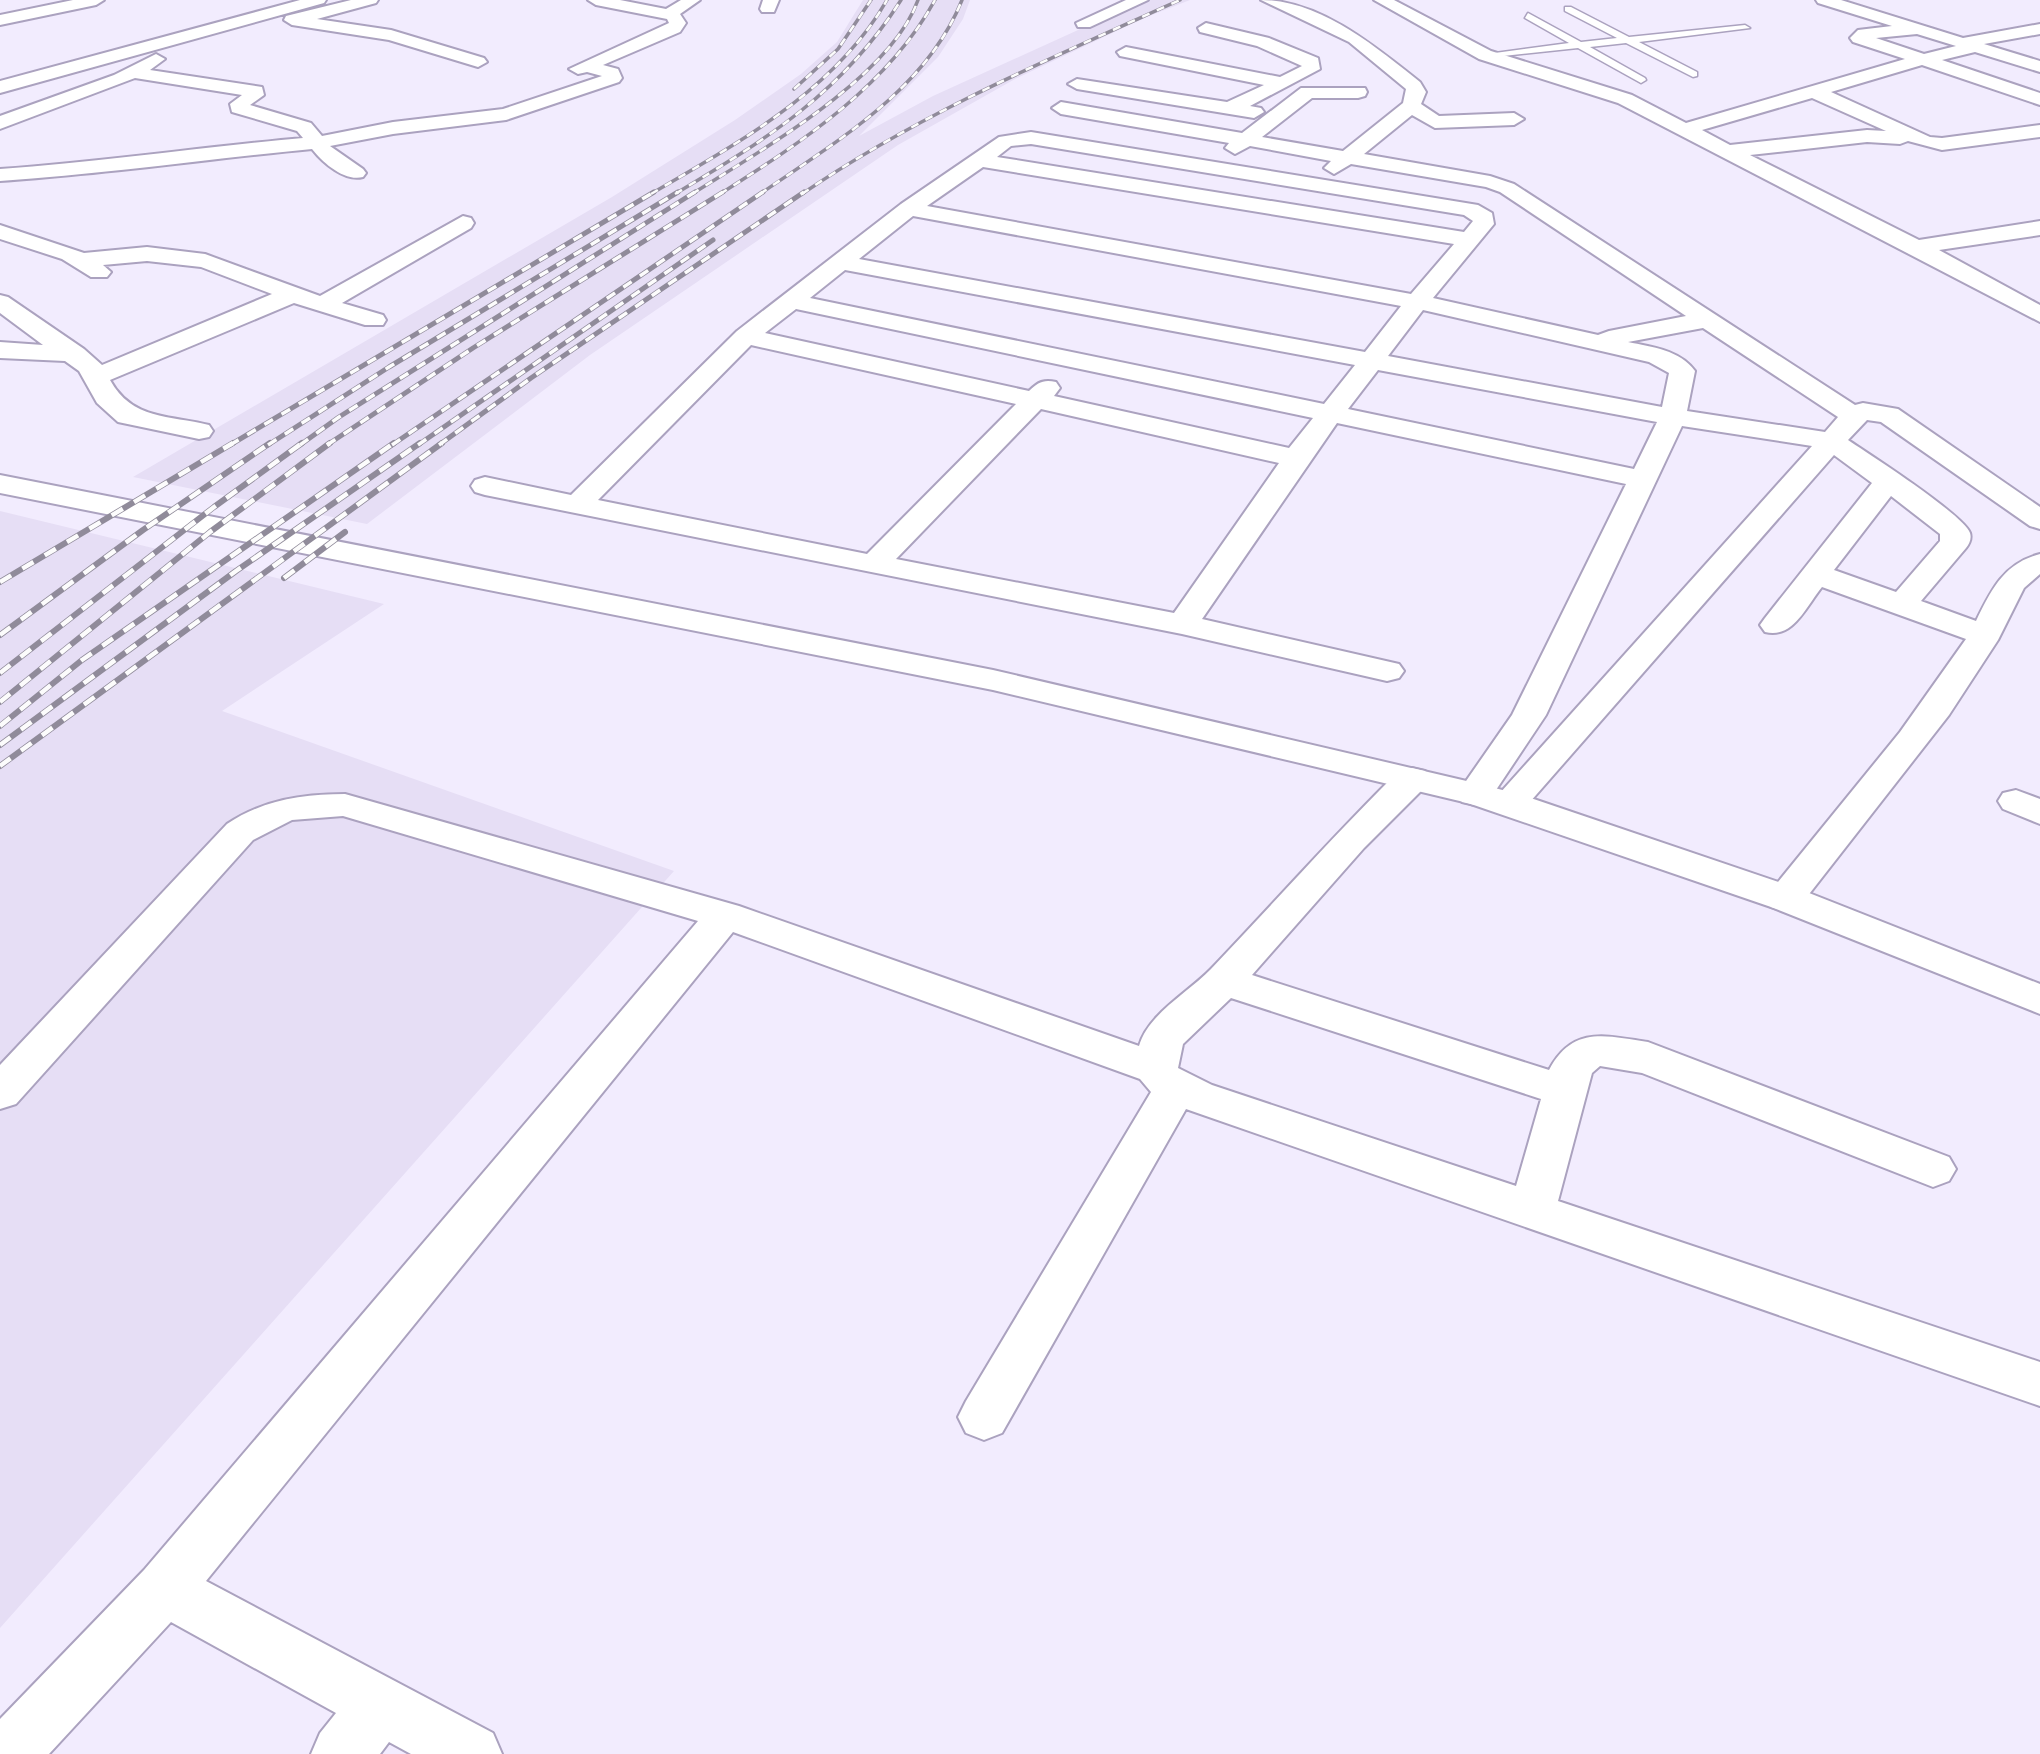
<svg xmlns="http://www.w3.org/2000/svg" width="2040" height="1754" font-family="'DM Sans',sans-serif">
<rect width="100%" height="100%" fill="#f2ecfe"/>
<path fill="#e6def5" d="M863 0H970L963 19 938 57 859 136 933 96 1133 5 1146 0H1190L1144 18 1015 79 898 145 590 355 367 524 133 477 612 197 735 120 801 74 837 42Z
M0 511 384 604 222 711 674 871 0 1628Z"/>
<g fill="none" stroke-linecap="round" stroke-linejoin="round">
<g stroke="#aba2bf" stroke-width="3">
<path id="service" d="M1565 7H1571L1629 37 1745 25 1750 28 1639 42 1697 72V76L1693 77 1626 43 1590 47 1645 78 1646 80 1641 83 1578 48 1485 58 1480 55 1569 43 1525 18 1528 13 1581 42 1617 38 1565 11Z"/>
</g>
<g stroke="#aba2bf" stroke-width="4">
<path id="minor" d="M300 0H326L324 3 0 93V81Z
M351 0H378L376 3 317 19 391 30 484 58 487 62 478 67 389 40 292 25 284 20 286 16Z
M588 0H620L666 9 681 0H700L680 14 686 23 680 32 603 65 618 69 622 78 619 82 506 120 393 134 330 146 363 169 366 173 363 177C345 182 323 163 312 149 208 159 105 174 0 181V169C102 162 202 147 303 138L297 131 232 112 230 104 242 95 135 78 0 129V116L114 75 156 54 165 59 150 70 262 87 264 95 250 105 311 123 322 136 393 122 503 109 602 76 587 72 578 74 569 69 669 23 667 19 596 5Z
M763 0H779L774 12H762L760 9Z
M1126 0H1148L1090 27H1078L1076 23Z
M1261 0C1320 0 1376 47 1420 82L1426 92 1421 104 1439 116 1514 113 1524 119 1514 125 1435 128 1412 115 1364 154 1490 176 1514 184 1855 405 1863 403 1898 409 2040 507V529L2030 526 1881 422 1867 420 1848 440C1869 454 1964 515 1970 533 1972 539 1969 544 1966 548L1921 601 1976 621C1991 590 2004 563 2040 554V574L2024 588 1998 640 1949 715 1799 907 1785 911 1771 907 1765 898 1900 732 1966 639 1822 587C1805 608 1793 639 1765 632L1760 625 1765 618 1872 483 1834 455 1522 811 1509 814 1496 811 1491 803 1812 446 1682 426 1546 715 1488 802 1475 805 1462 802 1457 794 1512 715 1626 484 1337 423 1202 619 1399 664 1404 671 1399 678 1387 681 1182 634 485 495 475 492 471 486 475 480 485 477 571 495 737 331 901 204 999 137 1031 132 1478 205 1492 213 1494 224 1433 298 1598 335 1609 331 1686 316 1500 192 1486 187 1351 164 1334 174 1324 168 1331 161 1250 146 1235 154 1225 148 1229 143 1061 114 1052 108 1061 102 1242 133 1301 88H1365L1367 92 1365 96 1358 98H1312L1262 137 1343 151 1403 103 1406 89 1349 42ZM1031 144 1464 215 1473 221 1464 232 997 157 1011 146ZM983 167 1454 244 1411 294 927 206ZM913 216 1401 306 1365 352 859 259ZM845 270 1355 365 1324 404 810 298ZM796 309 1313 418 1289 448 1054 396 1060 388 1056 382C1044 379 1038 382 1029 391L765 333ZM1423 310 1649 362 1669 373 1662 407 1388 356ZM1703 328 1838 417 1825 432 1687 411 1695 371C1680 350 1652 347 1628 342ZM751 345 1016 404 867 554 598 500ZM1378 370 1657 422 1634 469 1348 409ZM1041 409 1279 463 1174 613 896 559ZM1891 496 1940 534V541L1896 592 1834 570Z
M1374 0H1394L1491 51 1632 95 1686 123 1905 59 1853 42 1850 38 1858 30 1892 26 1818 3 1816 0H1841L1963 38 2040 24V34L1984 44 2040 61V72L1975 52 1942 60 2040 93V105L1922 65 1831 92 1930 137 1942 138 2040 125V137L1942 150 1908 141 1900 144 1867 142 1750 155 1919 240 2040 221V235L1939 250 2040 305V322L1618 103 1479 59ZM1917 34 1956 46 1924 54 1876 38ZM1812 98 1886 131 1867 130 1730 145 1702 130Z
M1206 23 1269 38 1318 58 1320 69 1250 106 1261 108 1264 112 1254 118 1077 89 1068 84 1077 79 1227 102 1264 85 1120 56 1117 52 1126 47 1280 77 1302 66 1257 46 1200 32 1198 28Z
M463 216 471 218 474 223 471 228 342 303 383 315 386 320 383 325H365L294 303 110 380C132 420 169 415 209 425L213 431 209 437 199 439 118 422 97 403 79 371 65 361 0 358V342L43 345 0 313V295L8 297 84 349 102 365 272 294 201 267 147 261 103 265 111 272 107 277H91L62 259 0 239V225L84 253 147 247 205 254 320 296Z
M1412 768 1425 771 1430 779 1425 787 1364 848 1252 975 1549 1070C1573 1025 1606 1036 1648 1042L1949 1157 1956 1169 1949 1181 1933 1187 1642 1073 1600 1066 1592 1073 1558 1201 2040 1362V1406L1186 1109 1002 1433 984 1440 966 1433 958 1417 966 1401 1151 1092 1140 1079 733 932 206 1581 493 1733 502 1754H411L389 1742 380 1754H311L320 1733 336 1713 171 1622 49 1754H0V1719L144 1570 698 921 343 816 292 820 253 840 16 1104 0 1109V1065L227 824C263 800 302 794 345 794L739 906 1139 1046C1148 1014 1189 992 1211 969 1274 903 1334 835 1399 771ZM1231 998 1541 1099 1516 1186 1212 1085 1178 1068 1183 1044Z
M2016 790 2040 799V824L2003 809 1998 801 2003 793Z"/>
</g>
<g stroke="#aba2bf" stroke-width="4">
<path id="secondary" d="M73 0H104L96 5 0 25V15Z"/>
</g>
<g stroke="#aba2bf" stroke-width="4">
<path id="trunk" d="M0 475 993 670 1475 783 1522 795 1799 889 2040 984V1014L1771 907 1468 803 993 690 0 493Z"/>
</g>
<use href="#service" fill="#fff" fill-rule="evenodd"/>
<use href="#minor" fill="#fff" fill-rule="evenodd"/>
<use href="#secondary" fill="#fff" fill-rule="evenodd"/>
<use href="#trunk" fill="#fff" fill-rule="evenodd"/>
<g stroke="#908b9a" stroke-width="3.5">
<path id="rail-far2" d="M794 89 838 49 871 0
M651 194C739 142 835 91 887 0
M675 194C767 139 842 93 901 0
M692 194C760 151 891 77 918 0
M720 194C802 142 888 86 935 0
M760 194C837 141 926 90 962 0
M802 194C919 114 1051 58 1180 0"/>
</g>
<g stroke="#908b9a" stroke-width="5">
<path id="rail-far1" d="M230 445 654 192
M268 445 389 367 678 192
M300 445 339 417 695 192
M327 445 473 348 723 192
M392 445 763 192
M418 445 713 240
M439 445 531 378 804 192"/>
</g>
<g stroke="#908b9a" stroke-width="6">
<path id="rail" d="M284 578 345 532
M0 582 233 443
M0 635 143 530 270 443
M0 673 214 507 302 443
M0 702 210 532 330 443
M0 726 82 660 394 443
M0 745 236 571 420 443
M0 766 442 443"/>
</g>
<use href="#rail-far2" stroke="#fcfcfc" stroke-width="2.5" stroke-dasharray="8" stroke-linecap="butt"/>
<use href="#rail-far1" stroke="#fcfcfc" stroke-width="3.5" stroke-dasharray="10" stroke-linecap="butt"/>
<use href="#rail" stroke="#fcfcfc" stroke-width="4.5" stroke-dasharray="13" stroke-linecap="butt"/>
</g>
</svg>
